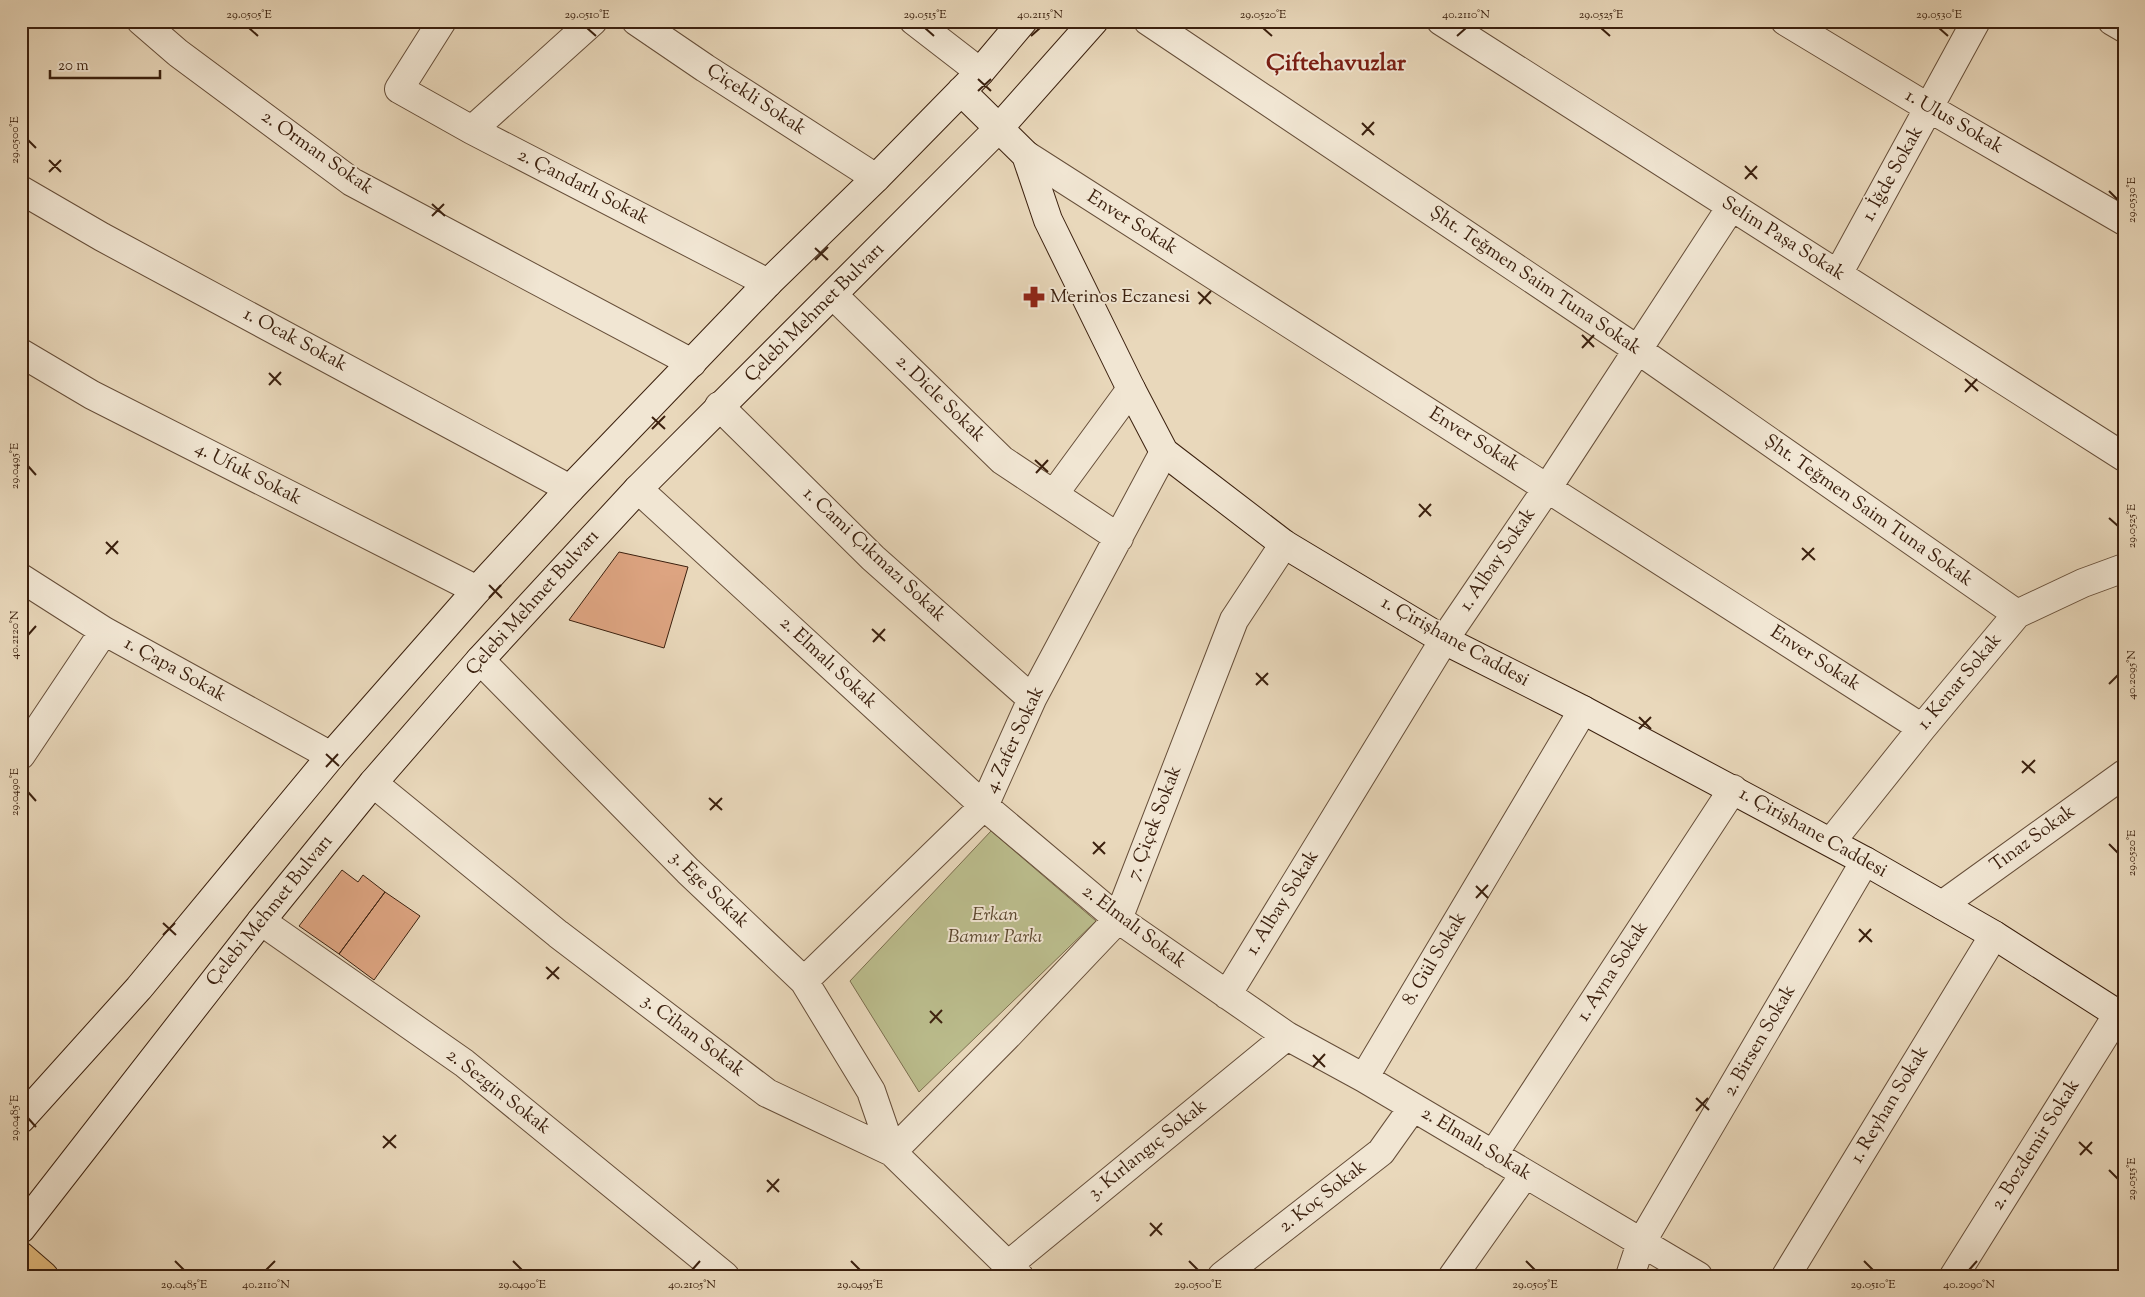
<svg xmlns="http://www.w3.org/2000/svg" width="2145" height="1297" font-family="'Sorts Mill Goudy',serif">
<rect width="100%" height="100%" fill="#e9d8bb"/>
<filter id="stains"><feTurbulence type="fractalNoise" baseFrequency=".004" numOctaves="4"/><feColorMatrix values="0 0 0 0 .2 0 0 0 0 .09 0 0 0 0 .02 0 0 0 .5 -.17"/></filter>
<radialGradient id="worn" r=".72"><stop offset=".6" stop-color="#630" stop-opacity="0"/><stop offset="1" stop-color="#630" stop-opacity=".3"/></radialGradient>
<path fill="#bbbd8d" stroke="#7b6e4e" d="M991 831 1096 921 919 1092 850 981Z"/>
<path fill="#dda481" stroke="#3b200e" d="M619 552 688 567 664 648 569 620Z
M342 870 358 882 363 875 385 892 339 954 299 926Z
M385 892 420 916 374 980 339 954Z"/>
<g fill="none" stroke-linecap="round" stroke-linejoin="round">
<g stroke="#664e39" stroke-width="30">
<path id="street" d="M141 21 178 53 352 182 692 363
M442 21 399 89 472 130 768 283
M636 21 705 68 876 178
M914 21 980 72
M1148 21 1638 350 2017 614
M1441 21 2124 457
M1785 21 1929 108 2124 221
M2112 21 2124 28
M472 130 593 21
M1026 155 1922 728
M21 190 102 237 570 489
M1838 274 1976 21
M833 295 1002 460 1119 538
M21 353 92 395 477 590
M719 406 873 558 1032 699
M638 489 984 806 1118 919 1287 1036 1364 1078 1698 1276
M1054 494 1131 389
M21 578 104 631 331 756
M480 660 688 871 804 981 871 1091 892 1152 1008 1035 1118 919 1234 620 1284 544
M21 755 104 631
M373 783 558 934 767 1093 892 1152 1019 1276
M1831 842 1922 728 2017 614 2083 583 2124 568
M1942 905 2124 774
M261 921 464 1063 725 1276
M804 981 984 806 1032 699 1164 452
M1227 995 1444 640 1548 487 1731 207
M1364 1078 1583 710
M1493 1155 1733 789
M1008 1265 1287 1036
M1222 1276 1381 1152 1413 1107
M1453 1276 1525 1174
M1630 1276 1641 1243 1865 861
M1786 1276 1994 935
M1954 1276 2118 1014 2124 1009"/>
</g>
<g stroke="#3b200e" stroke-width="30">
<path id="secondary" d="M961 91 1026 155 1048 220 1131 389 1164 452 1284 544 1444 640 1583 710 1865 861 1994 935 2124 1018
M21 1119 139 988 331 756 477 590 570 489 768 283 876 178 980 72 1023 21
M21 1229 261 921 373 783 480 660 638 489 999 128 1094 21"/>
</g>
<g stroke="#3b200e" stroke-width="30">
<path id="primary" d="M21 1256 44 1276"/>
</g>
<use href="#street" stroke="#f1e6d3" stroke-width="28"/>
<use href="#secondary" stroke="#f1e6d3" stroke-width="28"/>
<use href="#primary" stroke="#e4bc7e" stroke-width="28"/>
</g>
<path fill="none" stroke="#3b200e" stroke-width="2" d="M249 28 258 36M587 28 596 36M925 28 934 36M1263 28 1272 36M1601 28 1610 36M1939 28 1948 36M1031 36 1040 28M1457 36 1466 28M978 79 991 91M978 91 991 79M1362 123 1374 135M1362 135 1374 122M28 140 36 148M49 160 61 172M1745 166 1757 179M49 172 61 160M1745 179 1757 166M2109 191 2118 200M432 204 445 216M432 216 444 204M815 248 828 260M815 260 828 247M1198 292 1211 304M1199 304 1211 291M1582 335 1594 347M1582 348 1594 335M269 373 281 385M1965 379 1978 391M269 385 281 372M1965 392 1977 379M652 417 665 429M652 429 665 416M1035 460 1048 472M28 466 36 475M1036 473 1048 460M1419 504 1431 516M1419 517 1431 504M2109 518 2118 526M106 542 118 554M1802 548 1815 560M106 554 118 541M1802 560 1814 548M489 585 502 598M489 598 501 585M872 629 885 641M28 635 36 626M873 642 885 629M1256 673 1268 685M2109 684 2118 675M1256 685 1268 673M1639 717 1651 729M1639 729 1651 717M326 754 339 766M2022 761 2035 773M326 767 338 754M2022 773 2035 760M28 792 36 801M709 798 722 810M710 810 722 798M1093 842 1105 854M2109 844 2118 853M1093 854 1105 842M1476 886 1488 898M1476 898 1488 885M163 923 176 935M1859 929 1872 942M163 935 175 923M1859 942 1871 929M546 967 559 979M547 979 559 967M930 1011 942 1023M930 1023 942 1010M1313 1055 1325 1067M1313 1067 1325 1054M1696 1098 1709 1110M1696 1111 1708 1098M28 1118 36 1127M383 1136 396 1148M2079 1142 2092 1154M383 1148 396 1135M2080 1155 2092 1142M2109 1170 2118 1179M767 1180 779 1192M767 1192 779 1179M1150 1223 1162 1235M1150 1236 1162 1223M175 1261 184 1270M513 1261 522 1270M851 1261 860 1270M1189 1261 1198 1270M1526 1261 1535 1270M1864 1261 1873 1270M266 1270 275 1261M692 1270 700 1261M1969 1270 1977 1261"/>
<defs>
<g id="pharmacy-bare" transform="scale(1.725)"><path d="M-2-6h4v4h4v4h-4v4h-4v-4h-4v-4h4Z" fill="#8f2418" stroke="#f1e6d3" stroke-width="2.5" paint-order="stroke"/></g>
</defs>
<g fill-rule="evenodd">
<use href="#pharmacy-bare" x="1034" y="297"/>
</g>
<g text-anchor="middle" dominant-baseline="central" stroke-width="4" stroke-linejoin="round" paint-order="stroke">
<g font-size="19" fill="#3b200e" stroke="#f1e6d3">
<text transform="translate(756 100) rotate(33)">Çiçekli Sokak</text>
<text transform="translate(1954 122) rotate(30)">1. Ulus Sokak</text>
<text transform="translate(317 153) rotate(35)">2. Orman Sokak</text>
<text transform="translate(1893 174) rotate(-61)">1. İğde Sokak</text>
<text transform="translate(583 187) rotate(27)">2. Çandarlı Sokak</text>
<text transform="translate(1132 223) rotate(32)">Enver Sokak</text>
<text transform="translate(1783 239) rotate(32)">Selim Paşa Sokak</text>
<text transform="translate(1535 281) rotate(34)">Şht. Teğmen Saim Tuna Sokak</text>
<text transform="translate(815 313) rotate(-45)">Çelebi Mehmet Bulvarı</text>
<text transform="translate(295 340) rotate(28)">1. Ocak Sokak</text>
<text transform="translate(940 399) rotate(44)">2. Dicle Sokak</text>
<text transform="translate(1474 440) rotate(32)">Enver Sokak</text>
<text transform="translate(248 474) rotate(27)">4. Ufuk Sokak</text>
<text transform="translate(1868 511) rotate(35)">Şht. Teğmen Saim Tuna Sokak</text>
<text transform="translate(874 555) rotate(43)">1. Cami Çıkmazı Sokak</text>
<text transform="translate(1498 560) rotate(-56)">1. Albay Sokak</text>
<text transform="translate(533 603) rotate(-48)">Çelebi Mehmet Bulvarı</text>
<text transform="translate(1455 642) rotate(29)">1. Çirişhane Caddesi</text>
<text transform="translate(1815 659) rotate(33)">Enver Sokak</text>
<text transform="translate(828 663) rotate(43)">2. Elmalı Sokak</text>
<text transform="translate(175 670) rotate(29)">1. Çapa Sokak</text>
<text transform="translate(1960 682) rotate(-50)">1. Kenar Sokak</text>
<text transform="translate(1015 740) rotate(-65)">4. Zafer Sokak</text>
<text transform="translate(1155 823) rotate(-69)">7. Çiçek Sokak</text>
<text transform="translate(1813 833) rotate(29)">1. Çirişhane Caddesi</text>
<text transform="translate(2033 839) rotate(-36)">Tınaz Sokak</text>
<text transform="translate(709 890) rotate(44)">3. Ege Sokak</text>
<text transform="translate(1283 903) rotate(-58)">1. Albay Sokak</text>
<text transform="translate(270 911) rotate(-51)">Çelebi Mehmet Bulvarı</text>
<text transform="translate(1134 927) rotate(37)">2. Elmalı Sokak</text>
<text transform="translate(1435 959) rotate(-59)">8. Gül Sokak</text>
<text transform="translate(1613 972) rotate(-57)">1. Ayna Sokak</text>
<text transform="translate(693 1036) rotate(37)">3. Cihan Sokak</text>
<text transform="translate(1760 1041) rotate(-60)">2. Birsen Sokak</text>
<text transform="translate(498 1092) rotate(38)">2. Sezgin Sokak</text>
<text transform="translate(1890 1105) rotate(-59)">1. Reyhan Sokak</text>
<text transform="translate(1476 1144) rotate(31)">2. Elmalı Sokak</text>
<text transform="translate(2036 1145) rotate(-58)">2. Bozdemir Sokak</text>
<text transform="translate(1148 1150) rotate(-39)">3. Kırlangıç Sokak</text>
<text transform="translate(1323 1197) rotate(-38)">2. Koç Sokak</text>
</g>
<g font-size="19" fill="#3b200e" stroke="#f1e6d3" text-anchor="start">
<text x="1050" y="297">Merinos Eczanesi</text>
</g>
<g font-size="19" font-style="italic" fill="#5b472e" stroke="#f1e6d3">
<text x="995" y="915">Erkan<tspan x="995" dy="22">Bamur Parkı</tspan></text>
</g>
<g font-size="24" font-weight="bold" fill="#7a1f14" stroke="#f1e6d3">
<text x="1336" y="64">Çiftehavuzlar</text>
</g>
</g>
<rect width="2145" height="1297" fill="none" stroke="#e9d8bb" stroke-width="55"/>
<path d="M50 70v8h110v-8" fill="none" stroke="#3b200e" stroke-width="2.5"/>
<text x="58" y="70" font-size="15" fill="#3b200e" stroke="#f1e6d3" stroke-width="4" paint-order="stroke">20 m</text>
<rect x="28" y="28" width="2090" height="1242" fill="none" stroke="#3b200e" stroke-width="2"/>
<g font-size="12" text-anchor="middle" fill="#3b200e">
<text x="249" y="18">29.0505°E</text>
<text x="587" y="18">29.0510°E</text>
<text x="925" y="18">29.0515°E</text>
<text x="1040" y="18">40.2115°N</text>
<text x="1263" y="18">29.0520°E</text>
<text x="1466" y="18">40.2110°N</text>
<text x="1601" y="18">29.0525°E</text>
<text x="1939" y="18">29.0530°E</text>
<text transform="translate(14 140) rotate(-90)" y="4">29.0500°E</text>
<text transform="translate(2131 200) rotate(-90)" y="4">29.0530°E</text>
<text transform="translate(14 466) rotate(-90)" y="4">29.0495°E</text>
<text transform="translate(2131 526) rotate(-90)" y="4">29.0525°E</text>
<text transform="translate(14 635) rotate(-90)" y="4">40.2120°N</text>
<text transform="translate(2131 675) rotate(-90)" y="4">40.2095°N</text>
<text transform="translate(14 792) rotate(-90)" y="4">29.0490°E</text>
<text transform="translate(2131 853) rotate(-90)" y="4">29.0520°E</text>
<text transform="translate(14 1118) rotate(-90)" y="4">29.0485°E</text>
<text transform="translate(2131 1179) rotate(-90)" y="4">29.0515°E</text>
<text x="184" y="1288">29.0485°E</text>
<text x="266" y="1288">40.2110°N</text>
<text x="522" y="1288">29.0490°E</text>
<text x="692" y="1288">40.2105°N</text>
<text x="860" y="1288">29.0495°E</text>
<text x="1198" y="1288">29.0500°E</text>
<text x="1535" y="1288">29.0505°E</text>
<text x="1873" y="1288">29.0510°E</text>
<text x="1969" y="1288">40.2090°N</text>
</g>
<rect width="100%" height="100%" filter="url(#stains)"/>
<rect width="100%" height="100%" fill="url(#worn)"/>
</svg>
